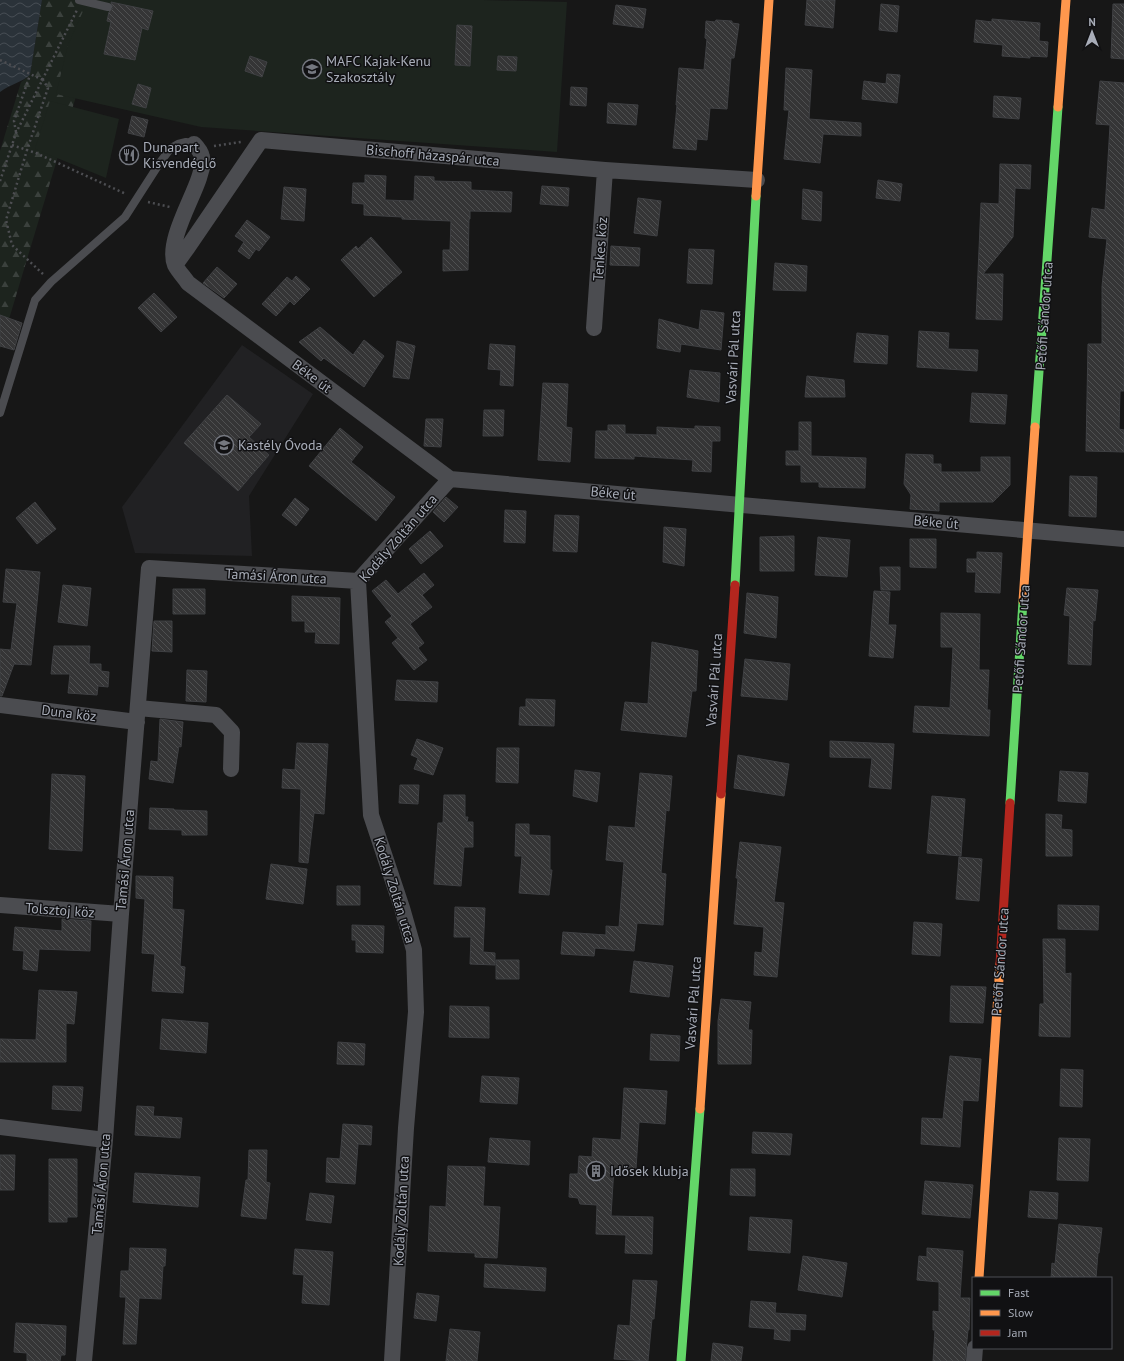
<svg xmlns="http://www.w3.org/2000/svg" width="1124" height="1361" font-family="'PT Sans',sans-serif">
<defs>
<pattern id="forest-firs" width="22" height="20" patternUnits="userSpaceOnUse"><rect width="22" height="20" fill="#1d241e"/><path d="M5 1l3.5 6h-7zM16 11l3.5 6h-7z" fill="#3b413d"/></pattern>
<pattern id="water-waves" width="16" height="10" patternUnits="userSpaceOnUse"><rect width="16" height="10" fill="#2a3239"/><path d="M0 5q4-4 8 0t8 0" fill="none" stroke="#464d54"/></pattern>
<pattern id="building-back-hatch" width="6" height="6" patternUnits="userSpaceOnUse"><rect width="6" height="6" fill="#353536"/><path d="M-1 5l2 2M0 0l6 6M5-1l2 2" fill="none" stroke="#4f5051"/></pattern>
</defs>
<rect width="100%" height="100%" fill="#171717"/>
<path fill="#212123" d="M242 345 313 394 249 496 252 556 135 553 122 507Z"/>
<path fill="url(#forest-firs)" d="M42 0H105L0 349V151L21 82 30 75Z"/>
<path fill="#1d241e" d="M88 0H483L567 2 557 152 201 127 56 94 68 45Z
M50 101 119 119 106 178 35 149Z"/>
<path fill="url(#water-waves)" d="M0 0H42L30 75C20 83 11 84 0 92Z"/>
<path fill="url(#building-back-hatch)" stroke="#3f4043" d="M807 0H835L833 28 805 25Z
M111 2 153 11 148 30 142 28 135 60 104 54 111 22 107 21 109 12 113 8Z
M881 4 899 6 897 32 879 30Z
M1113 4H1124V59L1111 58Z
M616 5 646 9 643 28 613 24Z
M992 19 1040 23 1039 41 1048 42 1047 57 1030 56V58L1002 56 1003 45 974 42 976 20 992 22Z
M716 20 732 21V23L739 24 734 58H731L727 109 710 108 707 140 697 139 696 150 673 148 677 105H676L679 68 704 70 707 39 705 38 706 21 715 22Z
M457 25 472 26 470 66 455 65Z
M250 56 267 62 262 77 245 71Z
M498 56 517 57 516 71 497 70Z
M786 68 812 70 809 119 861 123V136L823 134 820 163 784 159 789 110H784Z
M887 74 900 75 897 103 862 99 864 81 886 84Z
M1100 81 1124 83V391H1120L1119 429 1124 430V452L1086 451 1088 344H1102V286L1107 239 1089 237 1092 208 1105 210 1110 125 1096 124Z
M138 84 151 88 146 108 132 104Z
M571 87 587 88 586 106 570 105Z
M994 96 1021 98 1019 119 993 117Z
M608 103 638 105 636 125 607 123Z
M132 116 148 120 144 137 128 133Z
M1000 164 1031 165 1030 189 1015 188 1013 237 983 274H1003L1002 320 976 319 981 203 999 204Z
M365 175 386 176 385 200 414 201 415 176 434 177V181L471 182V190L512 192 511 212 470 211V219H469L468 270 443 271V250H450L451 221 402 219V217L364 215V204L352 203 353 183H365Z
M878 180 902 184 900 201 876 198Z
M542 186 569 188 568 206 540 204Z
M284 187 306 189 304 221 281 219Z
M803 189 822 192 821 221 802 219Z
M638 198 661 201 657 236 634 233Z
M247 220 270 237 259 251 256 249 249 259 238 251 244 242 235 236Z
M371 237 402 272 374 297 341 260 356 246 358 249Z
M611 246 640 248 639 266 610 265Z
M689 249 714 250 712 284 687 283Z
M775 263 807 266 806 291 773 290Z
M217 267 237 284 224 298 203 283Z
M296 276 310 289 294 305 290 301 276 316 262 304 287 277 292 281Z
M154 293 177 317 161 332 138 308Z
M701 310 724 313 721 350 681 344 680 352 657 348 659 319 699 330Z
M0 315 22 323 14 350 0 346Z
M320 327 353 355 364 340 384 356 364 387 324 358 321 361 299 342Z
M919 331 949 333 948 349 978 350 977 371 917 367Z
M857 333 888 336 887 364 854 362Z
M397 341 415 346 409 379 393 377Z
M490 344 515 346 513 386 500 385 501 370 488 369Z
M690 370 720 373 719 402 687 397Z
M807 376 844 380 845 397H805Z
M543 383 568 384 566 427 572 428 570 462 538 460Z
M972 393 1007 395 1005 424 970 422Z
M227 395 261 424 249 437 269 455 238 491 184 443Z
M484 410H504L503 436H483Z
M426 419H443L441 447 424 446Z
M799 422H811V456L866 458 865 488 819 487V482H801V465H786V451H799Z
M608 425H625V434L657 435V427L695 429V426L720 427V441H712L711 472 692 471 693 460 634 456V459L595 458 596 431H608Z
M340 428 363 447 351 462 395 497 376 521 309 466Z
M906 454 933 455V464H941V472H981V457H1010V485L993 502H939V511L910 509 911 495 904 484Z
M1070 476 1097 477 1096 517 1069 516Z
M446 497 458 507 444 522 433 512Z
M295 498 309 509 296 526 282 515Z
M35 502 56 529 37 544 16 518Z
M505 510 526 511 525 543 504 542Z
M555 515 579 516 577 552 553 551Z
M664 527 686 529 684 566 663 562Z
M430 531 443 546 421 564 409 549Z
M794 536V571H760V537Z
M818 537 850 540 847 577 815 575Z
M910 539H936V568L910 567Z
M977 552 1002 553 1000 593 975 592 976 572H967V559H977Z
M880 567H900V590H881Z
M6 569 40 572 31 665 14 664 2 696H0V649L11 650 17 603 3 602Z
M424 573 434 585 422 595 432 607 410 624 424 643 418 648 427 660 414 670 392 643 398 638 385 622 392 616 372 591 386 580 398 594Z
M63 585 91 588 87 626 58 622Z
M1067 588 1098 590 1095 621 1093 620 1091 665 1068 664 1070 616 1064 615Z
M173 589H205V614H173Z
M874 591 890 592 888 625H896L893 658 869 656Z
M747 593 778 597 776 638 744 633Z
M292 596 340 598 339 644 315 643 316 632H305V621H292Z
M941 613 980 614 979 670H989L987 710H990L989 736 913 732 915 706 950 708 953 647H941Z
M154 621H172V652L152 651Z
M652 642 698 651 696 691H692L686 737 621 730 625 702 648 704Z
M54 646H90L89 664H101V671L109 672 108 687 98 686 97 695 68 693 70 674H51Z
M745 659 790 664 787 700 741 696Z
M187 670 207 671 206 702 186 701Z
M397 680 438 682 437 702 395 700Z
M526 699 555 700 554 726 519 725 520 707H526Z
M160 719 183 722 181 747 179 746 173 783 149 779 151 761 158 762Z
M417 739 443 748 433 775 414 769 418 758 411 755Z
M830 741 894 744 891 789 869 787 872 758 830 757Z
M297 743 328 744 324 814 314 813 308 863 299 862 301 789 282 788 283 769 295 770Z
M497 748H519L518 783 496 782Z
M738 755 789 764 784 796 734 788Z
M575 770 600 773 597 802 573 796Z
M1060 771 1088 773 1086 803 1058 801Z
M640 773 672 776 669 811 666 810 661 873 666 874 663 925 637 923 634 951 595 948 594 956 561 954 563 932 606 935V926L619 927 624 862 606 860 609 826 635 828Z
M52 774 85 776 82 851 49 849Z
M400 785H419L418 804 399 803Z
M444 795H465V817H468L467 822H473V847H464L461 886 434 884 438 823H443Z
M932 796 965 799 961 856 927 853Z
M150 808 174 809V810L207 811V835H182V830L149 829Z
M1046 814 1062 815 1061 829 1072 830V856H1046Z
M516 824H529V835L550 836V870H552L549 895 519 893 522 856H515Z
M740 842 781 847 774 902 784 903 777 977 754 975 755 952 762 953 764 927 734 924 738 878H736Z
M959 857 982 859 979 901 956 899Z
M271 864 307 869 303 904 266 899Z
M136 876 173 877 172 909 184 910 180 966 185 967 183 993 152 991 155 954 142 953 145 899 136 898Z
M337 886H360V905H337Z
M1058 905 1099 906 1098 930 1058 929Z
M455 907 485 908 483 952 495 953V965L470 964 471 937H454Z
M62 919 91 921 90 951 39 949 37 971 23 969 24 951 13 950 15 927 62 931Z
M914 922 942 924 940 956 912 954Z
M352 925 384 926 383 953 356 952V940H352Z
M1043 939H1065V974L1071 973 1070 1037 1039 1036 1040 1004H1044Z
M496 960H519V979H496Z
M634 961 673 966 669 997 630 992Z
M951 986 986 987 983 1023 950 1022Z
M39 990 77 992 74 1024 66 1023V1062H0V1039L36 1040Z
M721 999 751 1002 748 1030H752L751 1064H718V1021Z
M450 1006 489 1007V1038L449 1037Z
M162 1019 208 1023 206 1053 160 1049Z
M651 1034 680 1036 679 1061 650 1060Z
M338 1042 365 1044 364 1065 337 1064Z
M950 1056 981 1059 978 1101 963 1100 960 1147 921 1144 922 1118 943 1119Z
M1061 1069 1083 1070 1082 1107 1060 1106Z
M482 1076 519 1078 517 1104 480 1102Z
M53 1086 83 1087 81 1111 52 1109Z
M624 1088 667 1091 665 1124 639 1122 636 1169 614 1167 611 1216 653 1217 652 1254 625 1253 626 1235 596 1234 597 1205 580 1204 578 1198 569 1197 570 1174H578L579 1156 592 1157 593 1138 621 1140Z
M137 1106 154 1107 153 1116 182 1118 180 1138 135 1135Z
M343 1124 372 1126 371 1145 358 1144 355 1184 326 1182 327 1158 340 1159Z
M753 1132 792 1134 790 1155 752 1153Z
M490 1138 530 1141 529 1165 488 1162Z
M1059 1138 1090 1139 1088 1181 1057 1180Z
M249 1150H267L266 1182 270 1183 266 1219 241 1216 246 1180H248Z
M0 1155H15L14 1190H0Z
M49 1159H77V1217H67V1222H49Z
M448 1166 485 1167 483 1206 500 1207 497 1258 475 1257V1253L428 1251 430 1206 446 1207Z
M731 1169H755V1196L730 1195Z
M135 1173 200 1177 198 1207 133 1202Z
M925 1181 973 1185 970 1218 922 1214Z
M1030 1191 1058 1193 1057 1219 1028 1217Z
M310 1193 334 1196 331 1223 306 1220Z
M750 1217 792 1220 790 1253 748 1250Z
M1059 1224 1102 1228 1099 1253H1098L1096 1278H1051L1052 1263 1055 1264Z
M130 1248 166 1249 165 1266H163L161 1299 139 1298 136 1344H123L126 1297H120L121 1271H129Z
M927 1248 963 1251 960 1298H970L969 1330H968L965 1361H933L935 1330H933V1311L939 1312V1282L917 1280 919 1256 927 1257Z
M295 1249 333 1252 329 1305 302 1303 304 1275 293 1274Z
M803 1256 847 1263 842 1297 798 1290Z
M485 1264 546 1268 545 1291 484 1287Z
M633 1280 657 1281 654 1319H652L648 1361 614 1359 618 1325 630 1326Z
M417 1293 439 1296 436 1321 414 1318Z
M751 1301 776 1303 775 1313 806 1315 805 1330 790 1329V1341L774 1339 775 1329 749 1327Z
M16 1323 66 1326 65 1355H61L60 1361H27V1353L14 1352Z
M450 1329 480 1332 477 1361H446Z
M713 1343 743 1347 741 1361H711Z"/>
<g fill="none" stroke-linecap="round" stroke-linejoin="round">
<path stroke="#4d4e52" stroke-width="2.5" stroke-dasharray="2 3" stroke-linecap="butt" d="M0 60 43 80
M16 132 14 121 30 75
M12 145 36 153 126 194
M214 146 241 142
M0 181 16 133 77 10
M148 202 170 207
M43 274 12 245 6 220 27 150 48 88 43 80"/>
<path stroke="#4b4c50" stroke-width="8" d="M79 0 108 7
M0 413 35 300 51 282 125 217 161 161 171 148 178 144 186 142 194 144"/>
<path stroke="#4b4c50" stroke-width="16" d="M194 144C197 147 201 152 202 157 204 164 201 171 199 178 192 200 166 243 175 265 178 271 184 277 188 283L450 479 1124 539
M175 265 188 247 261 140 605 170 757 180
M594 328 605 170
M0 705 137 722
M138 708 216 715 232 732 231 769
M0 905 121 914
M0 1127 105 1140
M84 1361 105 1140 121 914 149 568 358 581
M392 1361 406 1128 416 1012 414 950 402 908 371 815 358 581 450 479
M974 1361 975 1348"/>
<path stroke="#63d668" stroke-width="9" d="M1035 427 1058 107
M735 585 756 196
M1010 803 1023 601
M681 1361 700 1109"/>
<path stroke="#ff974d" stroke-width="9" d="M1058 107 1066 0
M756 196 769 0
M1023 601 1035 427
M700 1109 721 794
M979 1278 1000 964"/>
<path stroke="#b3261e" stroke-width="9" d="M721 794 735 585
M1000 964 1010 803"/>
</g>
<defs>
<g id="university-ring" transform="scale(1)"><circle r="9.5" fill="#111113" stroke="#757880" stroke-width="1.5"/><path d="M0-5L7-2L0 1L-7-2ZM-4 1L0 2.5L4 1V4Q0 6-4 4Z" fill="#757880"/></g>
<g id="restaurant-ring" transform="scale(1)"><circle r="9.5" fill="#111113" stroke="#757880" stroke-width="1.5"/><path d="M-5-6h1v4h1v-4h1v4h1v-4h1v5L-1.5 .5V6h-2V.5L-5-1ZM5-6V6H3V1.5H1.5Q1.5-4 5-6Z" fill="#757880"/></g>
<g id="school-ring" transform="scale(1)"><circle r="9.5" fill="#111113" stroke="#757880" stroke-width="1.5"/><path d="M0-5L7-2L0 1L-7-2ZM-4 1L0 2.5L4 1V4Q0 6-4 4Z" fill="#757880"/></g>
<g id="building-ring" transform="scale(1)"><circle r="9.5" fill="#111113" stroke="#757880" stroke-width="1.5"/><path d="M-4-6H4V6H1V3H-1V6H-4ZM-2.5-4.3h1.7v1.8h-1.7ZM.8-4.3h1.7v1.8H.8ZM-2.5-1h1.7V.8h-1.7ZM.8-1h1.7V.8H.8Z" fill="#757880"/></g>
</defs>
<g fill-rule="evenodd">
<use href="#university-ring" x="312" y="69"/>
<use href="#restaurant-ring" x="129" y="155"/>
<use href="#school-ring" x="224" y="445"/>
<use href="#building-ring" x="596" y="1171"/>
</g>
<g text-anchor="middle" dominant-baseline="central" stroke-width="3" stroke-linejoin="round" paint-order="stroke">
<g font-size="14" fill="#a8adb8" stroke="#111113" text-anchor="start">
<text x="326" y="61">MAFC Kajak-Kenu<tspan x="326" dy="16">Szakosztály</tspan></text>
<text x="143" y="147">Dunapart<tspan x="143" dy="16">Kisvendéglő</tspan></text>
<text x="238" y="445">Kastély Óvoda</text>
<text x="610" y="1171">Idősek klubja</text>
</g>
<g font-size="14" fill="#a8adb8" stroke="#111113">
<text transform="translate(433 155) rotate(5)">Bischoff házaspár utca</text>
<text transform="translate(600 249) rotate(-86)">Tenkes köz</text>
<text transform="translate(1044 316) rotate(-86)">Petőfi Sándor utca</text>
<text transform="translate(733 357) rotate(-87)">Vasvári Pál utca</text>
<text transform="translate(312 376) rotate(37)">Béke út</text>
<text transform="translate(613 493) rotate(5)">Béke út</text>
<text transform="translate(936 522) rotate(5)">Béke út</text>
<text transform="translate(398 538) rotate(-49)">Kodály Zoltán utca</text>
<text transform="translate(276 576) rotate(3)">Tamási Áron utca</text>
<text transform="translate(1021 639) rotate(-86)">Petőfi Sándor utca</text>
<text transform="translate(714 680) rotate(-86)">Vasvári Pál utca</text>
<text transform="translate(69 713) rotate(7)">Duna köz</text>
<text transform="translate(125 860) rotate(-85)">Tamási Áron utca</text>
<text transform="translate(395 890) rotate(73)">Kodály Zoltán utca</text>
<text transform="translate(60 910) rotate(4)">Tolsztoj köz</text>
<text transform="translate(1000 962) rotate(-86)">Petőfi Sándor utca</text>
<text transform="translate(693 1003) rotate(-86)">Vasvári Pál utca</text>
<text transform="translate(101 1184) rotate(-85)">Tamási Áron utca</text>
<text transform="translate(401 1211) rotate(-87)">Kodály Zoltán utca</text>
</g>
</g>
<rect x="972" y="1277" width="140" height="72" fill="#111113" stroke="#4d4f55"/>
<rect x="980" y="1290" width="20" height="6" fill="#63d668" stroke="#4d4f55"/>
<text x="1008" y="1297" font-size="12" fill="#a8adb8">Fast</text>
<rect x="980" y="1310" width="20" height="6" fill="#ff974d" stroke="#4d4f55"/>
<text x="1008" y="1317" font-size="12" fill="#a8adb8">Slow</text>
<rect x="980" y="1330" width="20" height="6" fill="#b3261e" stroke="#4d4f55"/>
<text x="1008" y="1337" font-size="12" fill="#a8adb8">Jam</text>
<g transform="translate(1092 32)" stroke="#111113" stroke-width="3" paint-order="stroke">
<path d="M0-3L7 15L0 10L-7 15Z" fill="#a8adb8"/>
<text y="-6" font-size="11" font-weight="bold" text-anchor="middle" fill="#a8adb8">N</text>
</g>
</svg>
